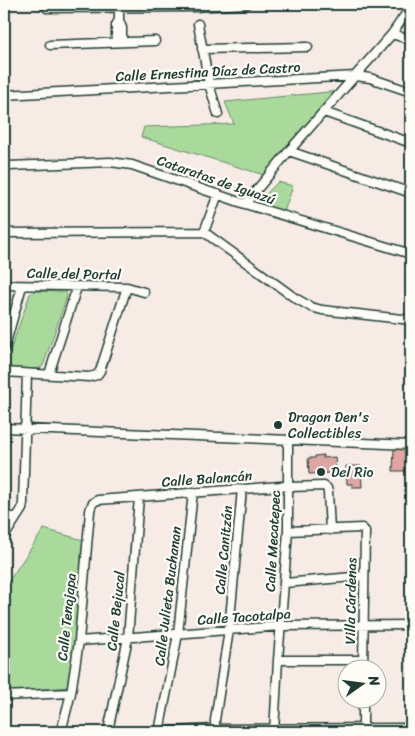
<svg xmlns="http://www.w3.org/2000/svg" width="415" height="736" font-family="Sriracha,sans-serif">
<rect width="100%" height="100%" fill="#f7ebe6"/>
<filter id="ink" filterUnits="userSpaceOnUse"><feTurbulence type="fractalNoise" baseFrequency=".02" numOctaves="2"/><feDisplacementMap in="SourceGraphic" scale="10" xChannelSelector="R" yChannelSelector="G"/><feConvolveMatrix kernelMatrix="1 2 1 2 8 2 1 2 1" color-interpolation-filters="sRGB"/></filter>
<g filter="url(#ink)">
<path fill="#a9da9b" stroke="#648c68" d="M339 91 264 175 141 137 144 127 234 124 225 102Z
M278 182 293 186 284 212 257 203Z
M35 291 66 292 67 296 43 366 38 369 9 368 6 363 30 294Z
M44 529 83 540 70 687 4 692V588Z"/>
<path fill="#dfa5a2" stroke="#1f3d34" d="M394 449 411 450V471H393Z
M323 455V458L335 457 336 470 330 471V473L309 474 308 458H315V456Z
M346 466H361L362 487H352V484H347Z"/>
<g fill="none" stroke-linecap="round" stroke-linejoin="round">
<g stroke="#1f3d34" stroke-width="11">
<path id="minor" d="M47 8 195 7 247 4
M119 20 122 28V42
M198 24 209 84 218 114
M392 34 411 40
M116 42V25L119 20V7
M50 45 155 41
M202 49 308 47
M4 95 356 76 370 78 411 92
M324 112 411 143
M289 151 411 193
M9 166 110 162 132 165 245 204 411 254
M245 204 289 151 392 34 411 6
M204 232 218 194
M4 233 204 232 295 298 311 307 322 310 411 320
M4 285 127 287 144 292
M4 350 22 286
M4 372 89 377 97 375 100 371 127 287
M49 374 77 287
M4 428 411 445
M4 517H16
M288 531 362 528 365 531 363 668
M4 537 22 509 23 503 27 374
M285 583 364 576
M79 641 281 626 411 625
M278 660H363
M4 696 71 693
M363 698V728
M109 726 128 638 139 497
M61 732 71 693 79 641 90 511C91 506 92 502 98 500L281 486 288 487 324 486 327 488 328 492 330 530
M154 732 214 729 411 728
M159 732 178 634 193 492
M215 732V720L229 630 242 489
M274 732 278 660 288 531V445L289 440"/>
</g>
<use href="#minor" stroke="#fdfcf7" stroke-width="8"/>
</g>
</g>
<g fill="#1f3d34" stroke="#fdfcf7" stroke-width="2">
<circle cx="278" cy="425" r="5"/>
<circle cx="321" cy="472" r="5"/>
</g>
<g text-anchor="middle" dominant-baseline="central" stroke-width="4.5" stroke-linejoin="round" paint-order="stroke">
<g font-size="14" fill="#1f3d34" stroke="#fdfcf7">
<text transform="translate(208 72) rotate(-3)">Calle Ernestina Díaz de Castro</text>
<text transform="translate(216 180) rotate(19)">Cataratas de Iguazú</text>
<text transform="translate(74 274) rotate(1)">Calle del Portal</text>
<text transform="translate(207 479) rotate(-4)">Calle Balancán</text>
<text transform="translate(273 541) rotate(-87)">Calle Mecatepec</text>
<text transform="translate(224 550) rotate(-85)">Calle Canitzán</text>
<text transform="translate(168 596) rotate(-83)">Calle Julieta Buchanan</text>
<text transform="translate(351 601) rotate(-89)">Villa Cárdenas</text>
<text transform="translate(116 611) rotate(-84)">Calle Bejucal</text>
<text transform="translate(67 617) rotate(-84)">Calle Tenajapa</text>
<text transform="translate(244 617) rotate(-4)">Calle Tacotalpa</text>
</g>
<g font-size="14" fill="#1f3d34" stroke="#fdfcf7" text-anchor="start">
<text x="288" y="417">Dragon Den's<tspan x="288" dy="16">Collectibles</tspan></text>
<text x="331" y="472">Del Rio</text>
</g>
</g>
<rect width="415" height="736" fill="none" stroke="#fdfcf7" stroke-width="20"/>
<rect x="10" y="10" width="395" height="716" fill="none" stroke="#1f3d34" stroke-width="2" filter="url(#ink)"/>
<g transform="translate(362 684) rotate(76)"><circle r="24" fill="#fdfcf7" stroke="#a4b0a9"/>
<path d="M0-4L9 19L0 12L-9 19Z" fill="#1f3d34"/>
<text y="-8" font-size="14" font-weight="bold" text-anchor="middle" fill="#1f3d34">N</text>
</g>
</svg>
